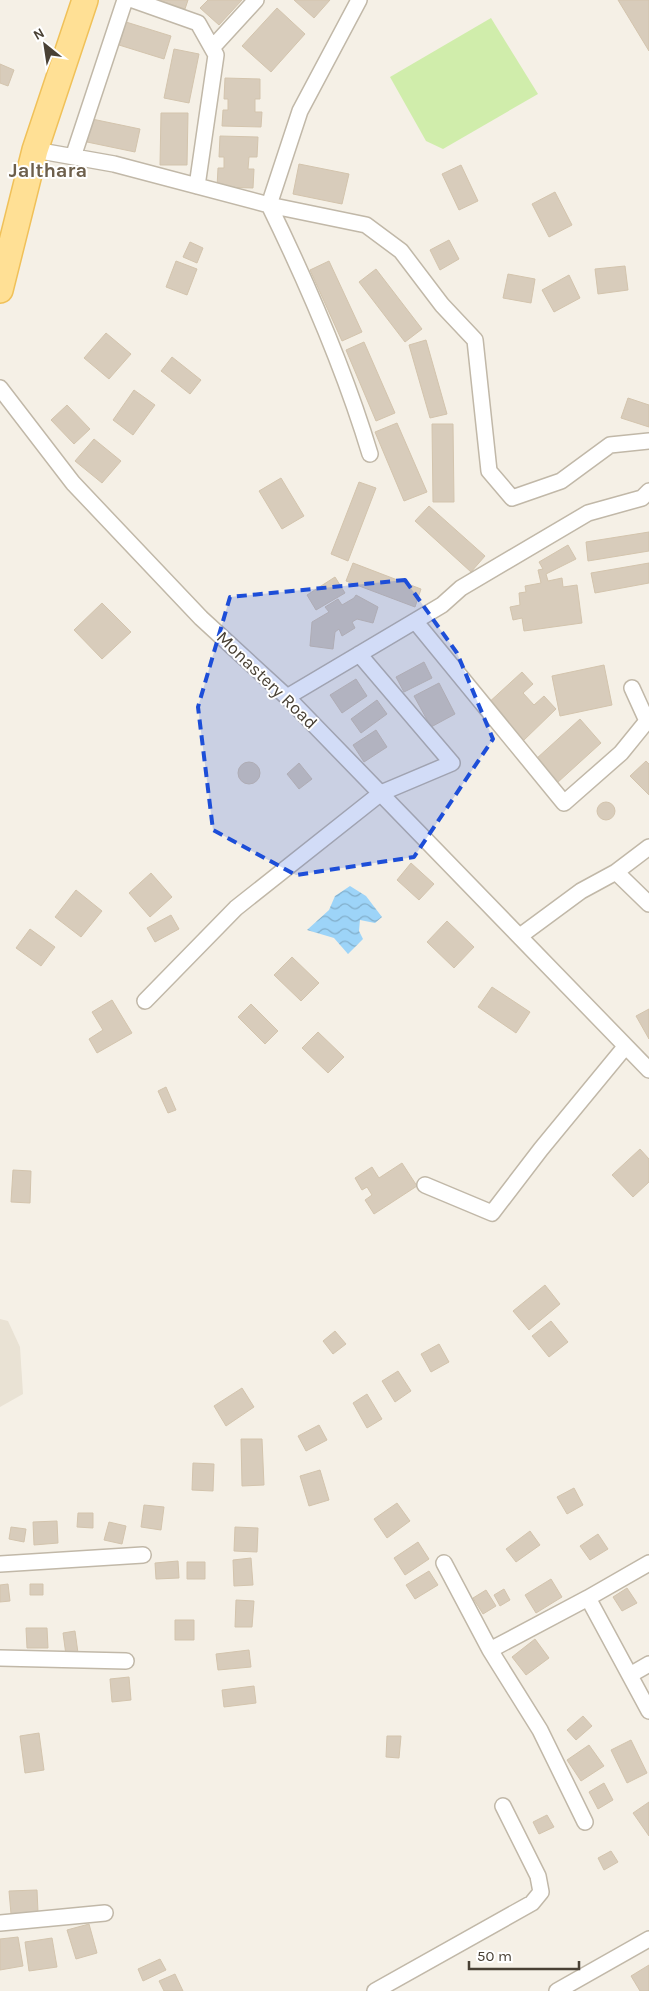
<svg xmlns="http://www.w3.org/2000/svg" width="649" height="1991" font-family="Karla,sans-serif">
<defs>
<pattern id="water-waves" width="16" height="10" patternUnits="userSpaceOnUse" patternTransform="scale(1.25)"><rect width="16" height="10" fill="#9dd4f8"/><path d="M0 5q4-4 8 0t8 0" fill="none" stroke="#82aeca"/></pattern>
</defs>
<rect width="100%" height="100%" fill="#f5f0e6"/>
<path fill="#e9e2d4" d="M0 1319 8 1321 20 1347 23 1394 0 1407Z"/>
<path fill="#d0edab" d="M491 18 538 94 443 149 426 141 390 77Z"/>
<path fill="url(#water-waves)" d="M350 886 366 896 382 917 375 923 360 920 359 931 363 939 348 954 334 938 307 930 329 910 335 896Z"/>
<path fill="#d8ccbb" stroke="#d3c4ad" d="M158 0H188L185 9Z
M208 0H242L219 25 200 8Z
M294 0H330L314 18Z
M618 0H649V51Z
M277 8 305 34 271 72 242 46Z
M126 22 171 36 164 59 119 45Z
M174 49 199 54 189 103 164 98Z
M0 64 14 70 8 86 0 83Z
M225 78 260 79V99H255V112H262L261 127 222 126 223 110H228V99H224Z
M161 113H188L187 165H160Z
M92 119 140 129 135 152 87 142Z
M220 136 258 137 257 157H249L248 169H254L253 188 217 187 218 168H224V157H219Z
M299 164 349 174 342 204 293 194Z
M461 165 478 201 459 210 442 174Z
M555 192 572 225 549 237 532 204Z
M449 240 459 259 440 270 430 250Z
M190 242 203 248 197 263 183 257Z
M176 261 197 269 187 295 166 287Z
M329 261 362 332 342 341 310 270Z
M625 266 628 290 598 294 595 269Z
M376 269 422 329 405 342 359 282Z
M508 274 535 279 531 303 503 298Z
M569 275 580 298 554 312 542 290Z
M106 333 131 354 109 379 84 358Z
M426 340 447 414 430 418 409 345Z
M364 342 395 413 376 421 346 350Z
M172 357 201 380 190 394 161 371Z
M134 390 155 405 133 435 113 420Z
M628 398 649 405V427L621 418Z
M67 405 90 429 74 444 51 420Z
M397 423 427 492 404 501 375 432Z
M432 424H453L454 502H433Z
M94 439 121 461 102 483 75 461Z
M281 478 304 516 282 529 259 491Z
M359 482 376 488 348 561 331 554Z
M429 506 485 556 471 572 415 521Z
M649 532V551L588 561 586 542Z
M568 545 576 559 546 574 548 581 562 578 563 587 577 585 582 623 524 631 522 618 513 620 510 607 520 605 519 593 526 592 525 586 541 583 538 570 543 569 539 562Z
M353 563 421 589 415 607 346 581Z
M649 563V583L595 593 591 573Z
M335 577 345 593 316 610 307 595Z
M356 595 378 607 373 623 357 619 352 622 355 628 342 636 339 629 335 632 333 649 310 646 312 622 329 612 325 607 338 599 342 605 354 598Z
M102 603 131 632 102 659 74 630Z
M424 662 432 678 404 692 396 677Z
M604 665 612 705 560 716 552 676Z
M522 672 533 684 523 693 534 705 544 696 556 709 523 741 501 714 498 717 486 705Z
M356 679 367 696 342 713 330 695Z
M439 683 455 714 431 727 414 696Z
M377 700 387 714 361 733 351 719Z
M580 719 601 743 557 783 536 759Z
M376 730 387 747 364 762 353 745Z
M646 761 649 764V795L630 776Z
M238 773a11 11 0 1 1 22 0a11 11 0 1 1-22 0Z
M299 763 312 779 299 789 287 774Z
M597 811a9 9 0 1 1 18 0a9 9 0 1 1-18 0Z
M411 863 434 884 419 900 397 880Z
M151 873 172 897 150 917 129 893Z
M76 890 102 911 81 937 55 917Z
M171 915 179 929 155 942 147 928Z
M447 921 474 947 454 968 427 942Z
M30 929 55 947 41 966 16 948Z
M292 957 319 983 301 1001 274 975Z
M492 987 530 1012 516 1033 478 1007Z
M112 1000 132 1033 97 1053 89 1039 103 1030 92 1012Z
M251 1004 278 1031 265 1044 238 1017Z
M649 1009V1039L636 1016Z
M318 1032 344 1057 328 1073 302 1048Z
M166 1087 176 1110 168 1113 158 1091Z
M640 1149 649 1159V1182L633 1197 612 1175Z
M402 1163 417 1186 374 1214 365 1200 372 1195 367 1187 362 1190 355 1178 372 1167 379 1178Z
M13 1170 31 1171 30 1203 11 1202Z
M545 1285 560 1304 529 1330 513 1311Z
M551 1321 568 1342 549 1357 532 1336Z
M335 1331 346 1344 333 1354 323 1341Z
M439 1344 449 1362 431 1372 421 1354Z
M398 1371 411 1391 395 1402 382 1381Z
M242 1388 254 1407 226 1426 214 1406Z
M367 1394 382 1419 367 1428 353 1403Z
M319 1425 327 1440 306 1451 298 1436Z
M241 1439H262L264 1485 242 1486Z
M193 1463 214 1464 213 1491 192 1490Z
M320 1470 329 1500 309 1506 300 1476Z
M574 1488 583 1505 567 1514 557 1497Z
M397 1503 410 1521 387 1538 374 1519Z
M144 1505 164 1507 161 1530 141 1527Z
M78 1513H93V1528L77 1527Z
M57 1521 58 1543 34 1545 33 1522Z
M109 1522 126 1526 122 1544 104 1540Z
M11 1527 26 1529 24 1542 9 1539Z
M235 1527 258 1528 257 1552 234 1551Z
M530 1531 540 1545 516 1562 506 1549Z
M598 1534 608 1549 590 1560 580 1546Z
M418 1542 429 1559 405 1575 394 1558Z
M251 1558 253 1585 234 1586 233 1560Z
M178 1561 179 1578 156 1579 155 1563Z
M187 1562H205V1579H187Z
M429 1571 438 1585 415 1599 406 1585Z
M551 1579 562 1597 536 1613 525 1595Z
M8 1584 10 1601 0 1602V1585Z
M30 1584H43V1595H30Z
M627 1588 637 1603 622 1611 613 1597Z
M504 1589 510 1600 500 1606 494 1595Z
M486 1590 496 1606 483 1614 473 1598Z
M236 1600 254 1601 252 1627H235Z
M175 1620H194V1640H175Z
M26 1628H47L48 1648H27Z
M75 1631 78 1653 66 1655 63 1633Z
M535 1639 549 1658 526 1675 512 1657Z
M249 1650 251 1667 218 1670 216 1654Z
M129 1677 131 1700 112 1702 110 1679Z
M254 1686 256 1703 224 1707 222 1690Z
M583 1716 592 1726 576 1740 567 1730Z
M39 1733 44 1770 25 1773 20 1736Z
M387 1736H401L399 1758 386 1757Z
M631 1740 647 1773 627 1783 611 1750Z
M589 1745 604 1766 581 1781 567 1760Z
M604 1783 613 1800 598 1809 589 1792Z
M649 1802V1836L633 1813Z
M547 1815 554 1827 539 1834 533 1822Z
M611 1851 618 1862 604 1870 598 1858Z
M37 1890 38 1912 11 1914 9 1891Z
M89 1924 97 1953 76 1959 67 1930Z
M18 1937 23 1966 0 1970V1939Z
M52 1938 57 1967 29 1971 25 1942Z
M160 1959 166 1970 143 1981 138 1969Z
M649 1965V1991H640L631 1976Z
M175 1974 183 1991H164L159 1981Z"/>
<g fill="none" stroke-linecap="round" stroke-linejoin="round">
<g stroke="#c1b8a8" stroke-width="18">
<path id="minor" d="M133 0 198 23 216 55 197 186
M359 0 300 111 269 205C308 285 344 368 370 454
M212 48 256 0
M35 150 114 164 269 205 366 225 401 251 442 305 475 340 489 471 512 498 561 481 610 445 649 441
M73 157 125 0
M0 388 73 483 201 618 287 697 649 1070
M415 621 564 803 621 753 647 721 632 688
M287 697 442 605 461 588 588 513 642 498 649 491
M616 872 649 847
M520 936 581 891 616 872 649 904
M145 1001 236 908 381 793 452 763 359 654
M425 1185 492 1213 541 1149 625 1047
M444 1563 490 1650
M649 1563 588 1598 649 1711
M0 1564 143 1555
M0 1658 126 1661
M630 1675 649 1664
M585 1822 540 1730 490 1650 588 1598
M0 1923 105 1913
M375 1991 532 1903 541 1892 538 1876 503 1806
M557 1991 649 1939"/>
</g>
<g stroke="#f0c159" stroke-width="28">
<path id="primary" d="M0 290 35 150 85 0"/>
</g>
<use href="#minor" stroke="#fff" stroke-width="15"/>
<use href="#primary" stroke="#ffe095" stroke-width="25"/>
</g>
<path fill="#1d4ed8" fill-opacity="0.2" stroke="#1d4ed8" stroke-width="4" stroke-dasharray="10 6" stroke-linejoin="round" d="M405 580 457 653 493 739 414 857 296 875 213 830 198 707 230 597Z"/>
<g text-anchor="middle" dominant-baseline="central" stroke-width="4" stroke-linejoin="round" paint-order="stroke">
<g font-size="18" fill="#494135" stroke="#fff">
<text transform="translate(267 680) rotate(44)">Monastery Road</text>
</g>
<g font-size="20" font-weight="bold" fill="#6d5f4b" stroke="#fff">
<text x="48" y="170">Jalthara</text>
</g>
</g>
<g transform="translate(45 45) rotate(330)" stroke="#ffffff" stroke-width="4" paint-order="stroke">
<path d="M0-4L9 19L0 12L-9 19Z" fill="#494135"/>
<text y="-8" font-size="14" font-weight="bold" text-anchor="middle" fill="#494135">N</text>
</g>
<path d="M469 1961v8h110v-8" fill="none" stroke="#494135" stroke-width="2.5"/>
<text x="477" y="1961" font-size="15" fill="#494135" stroke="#ffffff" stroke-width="4" paint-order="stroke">50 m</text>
</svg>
